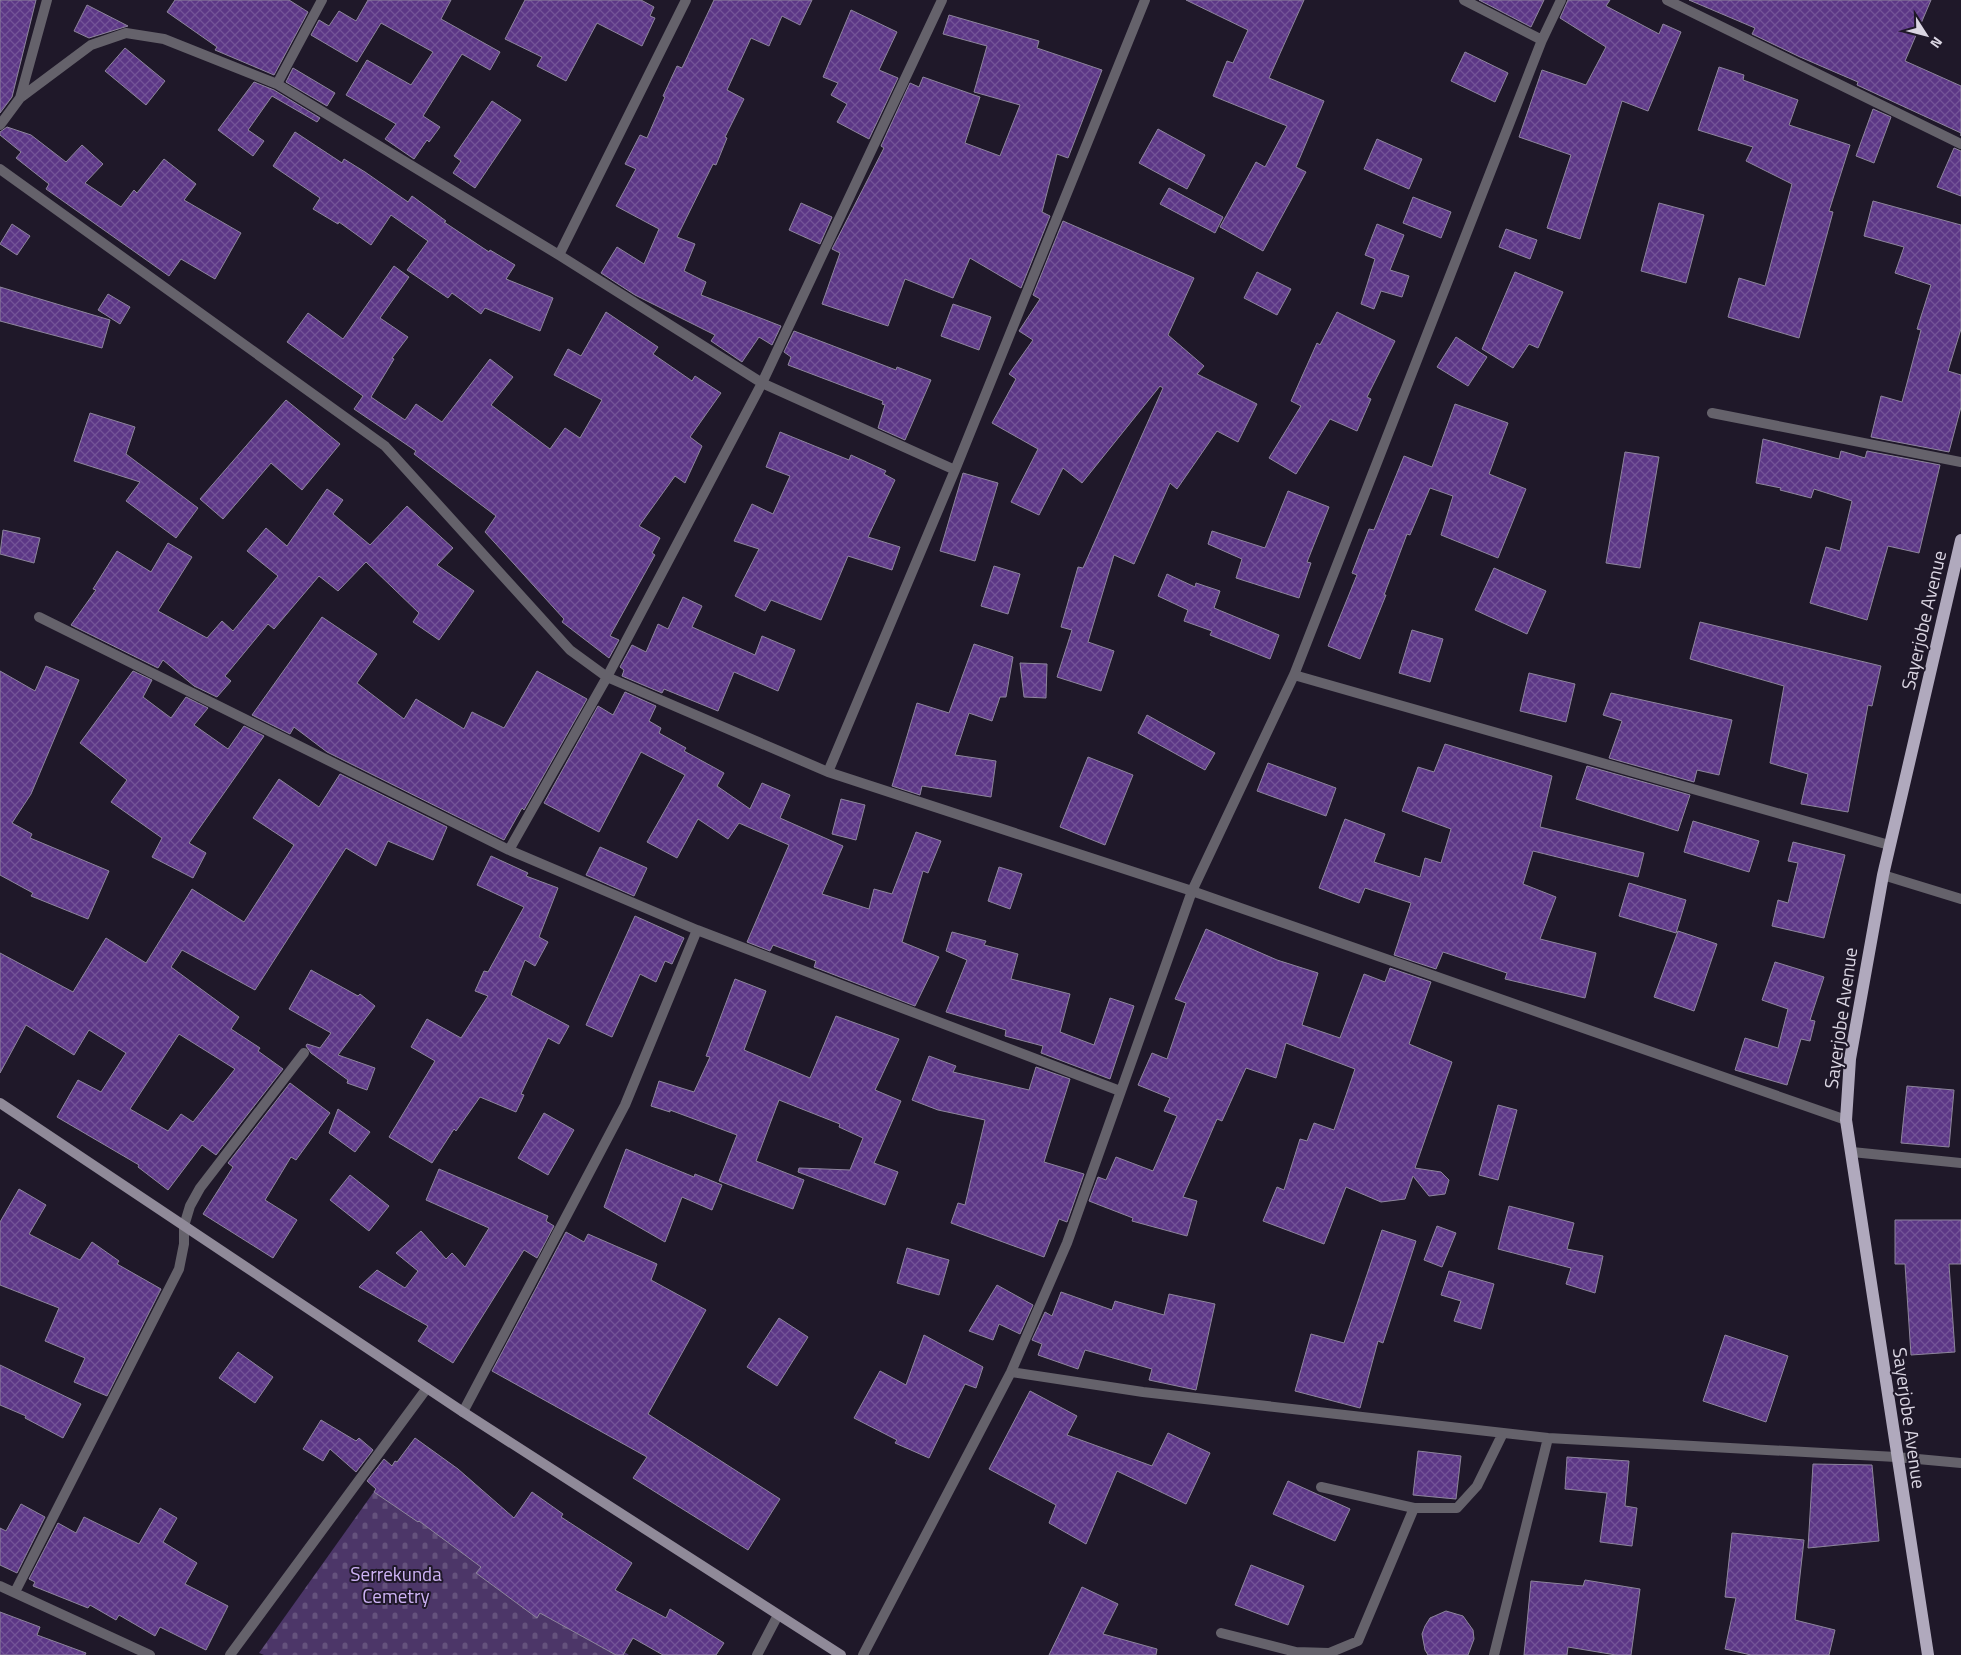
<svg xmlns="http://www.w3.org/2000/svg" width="1961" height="1655" font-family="'Titillium Web',sans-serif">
<defs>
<pattern id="cemetery-stones" width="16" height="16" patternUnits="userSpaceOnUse" patternTransform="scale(1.25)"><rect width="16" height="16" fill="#4c3668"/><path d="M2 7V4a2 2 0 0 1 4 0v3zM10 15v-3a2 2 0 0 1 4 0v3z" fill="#65527d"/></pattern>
<pattern id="building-cross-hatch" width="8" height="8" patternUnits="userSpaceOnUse" patternTransform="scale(1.25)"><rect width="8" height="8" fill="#5c3786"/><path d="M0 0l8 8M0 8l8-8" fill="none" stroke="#735397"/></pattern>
</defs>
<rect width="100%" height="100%" fill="#1f1829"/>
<path fill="url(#cemetery-stones)" d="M378 1486 629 1655H264L259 1653Z"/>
<path fill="url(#building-cross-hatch)" stroke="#8d859c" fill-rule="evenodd" d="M0 0H36L12 97 0 113Z
M175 0H289L308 12 274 75 215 50 217 47 167 12Z
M368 0H451L441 19 500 52 490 70 462 54 423 116 440 127 429 142 427 140 414 159 385 139 396 124 346 95 367 60 411 85 433 52 381 23 357 62 311 35 319 20 329 26 339 11 356 21Z
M525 0H641L654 7 650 16 655 18 642 46 597 23 566 81 537 66 542 57 505 39Z
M714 0H812L800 25 782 16 769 46 751 38 727 90 744 99 725 137 727 138 716 165 713 164 677 237 695 244 684 271 706 282 701 295 781 326 772 345 759 337 742 362 711 341 715 335 635 295 601 273 617 247 644 264 659 229 616 206 636 169 625 164 640 135 647 138 665 97 663 96 677 66 682 68Z
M1186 0H1304L1269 78 1324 101 1296 167 1306 172 1263 251 1220 227 1256 162 1265 167 1287 126 1213 96 1227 61 1233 63 1248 30Z
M1479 0H1544L1531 27Z
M1568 0H1610L1606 6 1659 34 1663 24 1681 32 1648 111 1622 101 1580 239 1547 228 1571 155 1519 137 1542 70 1586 85 1606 47 1560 18Z
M1689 0H1931L1905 61 1961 86V136V133L1857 85 1858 82 1800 57 1752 34 1755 28Z
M87 5 128 26 89 38 74 31Z
M851 10 897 32 879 70 898 78 869 139 837 122 847 104 831 95 838 83 823 77Z
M949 15 1039 41 1037 48 1102 70 1068 158 1057 154 1042 212 1050 216 1021 288 970 258 953 298 905 279 888 326 822 304 840 253 832 249 884 148 881 146 910 83 919 87 923 77 980 97 965 143 1000 156 1020 105 974 92 987 46 943 34Z
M125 48 165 81 146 105 105 71Z
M1465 52 1508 73 1495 102 1451 81Z
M1719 67 1744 75 1743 80 1798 100 1789 125 1850 145 1829 211 1833 212 1799 338 1728 317 1739 278 1765 286 1792 184 1746 161 1753 147 1698 130Z
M293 68 335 93 327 106 286 82Z
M254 82 274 90 320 118 317 122 272 96 248 130 264 141 253 156 218 130Z
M492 101 521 120 475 188 453 173 461 161 454 156Z
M1873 109 1891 117 1874 163 1856 156Z
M7 127 31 135 66 162 82 145 103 164 85 183 121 207 134 190 137 193 164 159 196 184 184 200 241 233 215 279 181 259 169 276 46 189 49 184 16 158 21 152 0 135V132Z
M1158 129 1205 155 1187 189 1139 163Z
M295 132 342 163 344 159 365 172 408 202 412 196 446 221 444 222 489 252 490 250 515 265 506 279 553 298 540 331 485 308 481 314 452 293 448 298 407 270 428 241 391 215 371 245 339 222 338 224 313 209 320 198 273 166Z
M1377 139 1422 159 1409 189 1364 169Z
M1954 148 1961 151V196L1937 187Z
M1169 188 1223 217 1215 233 1160 204Z
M1413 197 1451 212 1441 238 1403 223Z
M1873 201 1961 225V329L1948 371 1961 375V407L1949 452 1871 437 1881 396 1902 402 1921 330 1917 329 1931 285 1895 273 1904 247 1864 236Z
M801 203 832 217 820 244 789 230Z
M1659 203 1704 215 1686 283 1641 271Z
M1063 221 1194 278 1168 335 1204 366 1197 374 1257 404 1238 442 1217 431 1177 489 1170 483 1134 564 1114 555 1088 642 1114 651 1101 691 1057 677 1072 630 1061 627 1078 567 1083 568 1163 388 1160 386 1082 483 1063 468 1039 515 1011 502 1038 449 992 423 1016 379 1009 374 1033 340 1019 331 1040 299 1033 295Z
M12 224 30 236 17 255 0 244Z
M1377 224 1404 235 1390 270 1409 276 1402 297 1381 291 1374 309 1361 304 1375 259 1365 255Z
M1506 229 1537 240 1530 259 1499 247Z
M394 266 409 277 380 318 408 337 392 358 394 359 371 397 405 420 416 404 442 422 490 359 513 377 491 405 550 449 565 428 580 438 602 400 554 375 568 349 581 356 606 312 658 347 653 354 692 381 695 376 721 393 690 437 702 446 685 483 675 476 639 526 660 538 652 553 655 555 610 636 619 640 609 658 562 622 564 619 485 532 496 516 414 454 416 451 354 409 363 396 287 342 308 313 343 339Z
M1257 272 1291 289 1277 315 1244 298Z
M1515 272 1563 292 1538 348 1529 344 1513 368 1482 349Z
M0 287 110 320 102 348 0 321Z
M108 294 130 307 120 324 98 310Z
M953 304 991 317 979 350 941 336Z
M1337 312 1395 341 1367 397 1371 399 1357 431 1330 419 1296 474 1269 458 1301 406 1291 401 1317 343 1320 345Z
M794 331 896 370 897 367 931 380 905 440 878 428 885 405 882 404 883 401 788 365 791 357 784 352Z
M1456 337 1487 357 1468 386 1437 367Z
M286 400 340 444 302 490 271 463 223 519 200 499Z
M1455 404 1508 423 1489 474 1526 489 1498 558 1441 535 1453 496 1430 488 1410 535 1407 534 1384 595H1386L1360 659 1328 646 1357 575 1352 573 1369 529 1374 530 1404 456 1432 467Z
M90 413 135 427 126 454 198 508 176 538 126 501 140 482 74 461Z
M780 432 849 460 851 455 886 471 884 474 895 480 868 537 900 547 892 570 848 556 821 620 771 600 765 611 735 596 759 549 734 541 752 504 773 514 790 476 766 467Z
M1763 439 1839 459 1841 451 1865 458 1867 451 1940 465 1919 553 1888 546 1867 620 1810 603 1826 547 1840 551 1852 501 1814 489 1811 498 1780 490 1781 488 1756 483Z
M1625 452 1659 457 1640 568 1606 563Z
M963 473 998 483 975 561 940 551Z
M327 489 343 500 333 514 370 545 407 506 453 548 437 565 474 591 439 640 413 622 419 613 366 562 338 591 319 576 274 629 268 624 225 676 231 681 217 697 194 686 163 660 158 668 71 625 96 590 93 589 117 551 151 572 168 543 192 557 158 611 207 638 222 621 233 631 278 576 247 551 266 528 287 546Z
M1288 491 1329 507 1307 562 1311 563 1299 598 1236 578 1242 559 1208 544 1212 531 1265 548Z
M3 530 40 538 34 563 0 554Z
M994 566 1020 574 1008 614 981 606Z
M1494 568 1546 591 1527 634 1475 610Z
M1167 574 1195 587 1196 583 1220 591 1214 608 1279 635 1270 659 1210 635 1212 631 1184 621 1188 610 1158 596Z
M683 597 702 606 692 627 755 655 762 636 795 650 778 691 734 672 718 711 664 689 662 693 622 676 624 670 620 667 632 645 646 652 658 624 668 629Z
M322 617 377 654 357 683 404 719 416 699 464 729 472 712 504 728 537 671 587 699 524 810 522 808 504 840 327 752 294 727 290 734 252 715Z
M1700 622 1881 666 1872 706 1868 705 1848 812 1801 804 1808 774 1770 763 1784 686 1690 659Z
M1412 630 1443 639 1430 682 1399 673Z
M974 644 1013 657 1006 697H1000L992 721 969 713 955 755 996 761 991 797 922 786 920 795 892 786 917 703 949 713Z
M1020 663 1047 664 1046 698 1024 697Z
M46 666 79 680 31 794 12 823 32 834 30 838 109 871 88 919 31 896 33 893 0 875V671L35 691Z
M133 671 152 680 143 697 171 718 186 697 208 708 194 725 228 749 244 726 264 736 189 843 206 853 193 878 152 857 162 838 111 802 127 780 80 743Z
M1529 673 1575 684 1566 722 1520 711Z
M625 692 656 706 649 721 661 728 659 733 686 748 684 751 724 773 717 786 750 809 762 783 790 795 780 818 843 846 822 894 869 909 874 889 892 894 916 832 941 841 928 873 923 871 902 942 939 957 915 1006 814 967 816 961 773 945 770 951 747 942 789 845 739 823 728 839 698 819 677 858 647 842 685 775 641 752 599 832 544 803 598 706 613 715Z
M1611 693 1732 720 1719 775 1697 770 1694 782 1609 758 1622 721 1603 715Z
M1147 715 1215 753 1205 770 1138 733Z
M1445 744 1552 776 1540 827 1644 853 1638 877 1533 851 1523 884 1556 897 1540 939 1596 953 1585 998 1505 979 1507 973 1443 952 1436 969 1394 955 1411 903 1365 888 1359 903 1319 888 1345 819 1385 834 1374 862 1420 877 1425 858 1441 863 1451 829 1402 811 1418 767 1434 772Z
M1088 757 1133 775 1105 845 1060 827Z
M1268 763 1336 788 1326 816 1257 791Z
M1587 766 1690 795 1678 831 1576 799Z
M340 774 447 827 433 860 388 841 376 866 346 848 255 990 182 950 171 967 239 1017 231 1029 260 1048 258 1051 283 1069 216 1155 202 1145 168 1190 138 1167 139 1165 57 1117 78 1080 101 1092 126 1053 89 1030 74 1055 26 1025 0 1073V953L73 992 106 938 146 963 192 889 244 922 294 845 253 818 279 779 319 807ZM179 1034 235 1069 193 1122 181 1114 168 1131 130 1109Z
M841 799 865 805 856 840 832 834Z
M1693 821 1759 841 1749 872 1684 852Z
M1793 842 1845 855 1824 938 1772 926 1778 900 1788 903 1798 863 1788 861Z
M600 847 647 868 634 896 586 875Z
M491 856 528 873 526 876 558 888 539 937 548 942 535 966 525 960 511 995 569 1026 559 1044 548 1038 521 1094 524 1095 516 1112 480 1097 456 1131 454 1129 432 1163 389 1137 435 1061 411 1047 427 1019 461 1038 488 996 475 991 484 971 488 972 524 907 477 885Z
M999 867 1022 874 1010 909 988 901Z
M1629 883 1686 900 1676 933 1619 916Z
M635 916 684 938 672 964 665 961 656 982 640 974 612 1037 586 1025Z
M1206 929 1277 960 1318 973 1302 1025 1340 1038 1364 974 1385 982 1390 968 1431 982 1409 1044 1452 1062 1415 1168 1441 1172 1449 1180 1445 1194 1429 1196 1413 1176 1405 1199 1381 1202 1346 1187 1324 1244 1263 1221 1277 1187 1284 1190 1300 1139 1307 1141 1314 1123 1334 1130 1355 1069 1286 1043 1276 1078 1246 1068 1222 1121 1217 1119 1183 1197 1197 1201 1187 1236 1132 1221 1133 1218 1089 1201 1098 1177 1106 1180 1116 1157 1153 1171 1177 1116 1164 1111 1170 1098 1138 1085 1152 1053 1167 1059 1186 1003 1175 999Z
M1678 931 1717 944 1694 1011 1654 997Z
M952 932 986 941 984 945 1018 954 1011 979 1070 994 1060 1032 1094 1045 1110 998 1134 1006 1110 1079 1041 1053 1043 1046 1005 1036 1006 1030 946 1012 967 960 946 951Z
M1775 962 1824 977 1810 1020 1815 1021 1810 1041 1801 1039 1787 1085 1735 1070 1745 1038 1778 1048 1788 1009 1762 1000Z
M311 970 358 996 360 994 375 1006 338 1055 375 1068 367 1090 347 1083 348 1080 311 1053 306 1046 307 1044 320 1048 331 1033 289 1009Z
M735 979 766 991 744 1050 810 1078 836 1016 899 1039 875 1090 901 1101 874 1163 898 1172 885 1205 798 1172 799 1168 850 1170 863 1138 839 1127 840 1124 779 1100 756 1161 804 1180 793 1209 719 1181 737 1135 670 1110V1112L651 1106 659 1081 694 1092 710 1057 706 1056Z
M929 1056 956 1066 953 1072 1029 1090 1036 1067 1070 1079 1044 1162 1084 1174 1067 1222 1059 1219 1044 1257 951 1223 958 1203 965 1205 985 1120 938 1110 912 1100Z
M290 1083 330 1113 296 1160 291 1157 265 1200 297 1220 273 1258 203 1214 233 1167 228 1163Z
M1907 1086 1954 1090 1949 1147 1901 1143Z
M1498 1105 1517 1110 1498 1180 1479 1175Z
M338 1109 370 1132 355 1152 329 1133Z
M544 1113 574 1130 548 1175 518 1158Z
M626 1149 694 1177 695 1174 722 1185 712 1210 682 1197 665 1242 604 1207Z
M439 1169 548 1216 546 1221 554 1226 537 1258 524 1250 453 1363 418 1341 428 1326 359 1287 377 1270 405 1288 418 1271 396 1253 421 1231 446 1259 452 1253 465 1267 489 1228 426 1200Z
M350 1175 389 1206 369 1231 330 1200Z
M19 1189 46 1205 29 1234 80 1260 92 1242 119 1261 117 1264 161 1289 107 1396 74 1382 85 1358 45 1341 59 1308 0 1285V1222Z
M1509 1206 1574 1223 1567 1249 1603 1256 1595 1293 1566 1284 1571 1268 1498 1249Z
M1895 1220H1961V1264H1949L1955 1352 1911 1355 1905 1264H1895Z
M1437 1226 1456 1233 1442 1267 1424 1260Z
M1382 1230 1416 1241 1383 1343 1378 1341 1360 1408 1295 1391 1311 1334 1344 1343Z
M566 1232 584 1242 588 1234 657 1264 651 1280 706 1310 648 1414 780 1499 748 1550 633 1478 647 1457 492 1371Z
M907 1248 949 1260 939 1295 897 1283Z
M1449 1271 1494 1284 1481 1329 1454 1321 1461 1301 1441 1295Z
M997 1285 1033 1305 1020 1334 999 1324 993 1340 969 1331Z
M1061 1292 1112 1310 1115 1301 1164 1315 1169 1294 1215 1304 1196 1390 1149 1380 1152 1369 1085 1350 1078 1369 1038 1355 1042 1344 1032 1340 1045 1312 1052 1316Z
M779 1318 808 1337 777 1386 747 1367Z
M924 1335 983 1367 976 1388 965 1384 929 1458 895 1443 897 1440 854 1418 880 1371 906 1385Z
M1725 1335 1788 1356 1766 1422 1703 1401Z
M238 1352 273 1377 255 1403 219 1378Z
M0 1365 81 1404 63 1438 25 1418 26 1416 0 1405Z
M1030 1391 1077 1416 1067 1435 1152 1466 1168 1433 1210 1453 1186 1504 1117 1471 1086 1544 1049 1523 1056 1505 989 1469Z
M321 1420 356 1441 359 1438 373 1450 356 1472 330 1449 323 1461 303 1449Z
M415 1438 458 1469 514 1518 532 1492 563 1514 561 1517 632 1563 615 1590 666 1618 670 1609 724 1643 716 1655H663L633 1638 623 1655H616L540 1613 537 1618 476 1573 481 1567 419 1521 418 1522 374 1492 376 1489 367 1481 384 1459 392 1466 395 1461 397 1462Z
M1418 1451 1461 1456 1456 1499 1413 1495Z
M1567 1457 1629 1461 1625 1506 1637 1508 1632 1546 1600 1542 1607 1493 1565 1489Z
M1813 1464 1872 1465 1879 1541 1808 1548Z
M1288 1481 1350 1509 1335 1541 1273 1514Z
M21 1504 45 1517 17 1573 0 1565V1528L6 1531Z
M160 1508 177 1518 163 1542 197 1563 185 1584 228 1606 206 1650 160 1627 155 1636 119 1615 116 1620 90 1605 88 1608 33 1586 35 1582 29 1579 58 1523 76 1533 84 1517 139 1544Z
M1732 1533 1804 1540 1795 1620 1835 1630 1829 1655H1751L1725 1649 1736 1598 1725 1597Z
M1251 1565 1304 1586 1288 1625 1235 1605Z
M1585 1580 1640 1589 1631 1655H1616L1568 1647 1567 1655H1524L1531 1581 1583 1586Z
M1082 1587 1118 1604 1103 1634 1157 1649 1156 1655H1049Z
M1446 1611 1463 1616 1473 1630 1474 1639 1468 1655H1428L1425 1650 1422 1634 1425 1626 1430 1618Z
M0 1612 40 1627 37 1635 86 1653 85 1655H0Z"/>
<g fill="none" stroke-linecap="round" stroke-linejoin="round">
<path stroke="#65626b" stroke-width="10" d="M1712 413 1961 462"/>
<path stroke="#65626b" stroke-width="10" d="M1464 0 1542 40
M1667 0 1961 144
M277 84 322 0
M20 98 47 0
M0 125 20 98 91 45 126 33 164 39 277 84 559 255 762 383 955 470
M0 169 385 446 570 650 607 677 828 772 1192 891 1846 1120
M559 255 686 0
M39 617 509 850 697 930 1120 1091
M1294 675 1889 845
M828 772 955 470 1145 0
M509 850 607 677 762 383 942 0
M1883 875 1961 899
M1852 1152 1961 1163
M1011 1372 1143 1392 1548 1438 1896 1457 1961 1463
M463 1412 625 1105 697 930
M1321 1487 1414 1508H1457L1477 1486 1503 1433
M0 1586 150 1655
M15 1592 179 1269 184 1244V1226L190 1206 200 1188 304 1053
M1221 1633 1296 1652 1329 1653 1358 1641 1414 1508
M230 1655 427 1388
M757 1655 778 1615
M863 1655 1011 1372 1067 1243 1192 891 1294 675 1542 40 1561 0
M1494 1655 1548 1438"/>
<path stroke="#908a99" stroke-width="10" d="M0 1103 463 1412 841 1655"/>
<path stroke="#b0a9bd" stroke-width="12" d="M1928 1655 1846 1120 1850 1059 1883 875 1961 540"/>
</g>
<g text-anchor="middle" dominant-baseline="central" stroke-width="4" stroke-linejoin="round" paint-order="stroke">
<g font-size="19" fill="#dad5e2" stroke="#1f1829">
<text transform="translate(1923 620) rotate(-77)">Sayerjobe Avenue</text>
<text transform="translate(1840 1018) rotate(-82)">Sayerjobe Avenue</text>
<text transform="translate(1910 1418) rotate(82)">Sayerjobe Avenue</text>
</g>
<g font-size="19" fill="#ceb3f5" stroke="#1f1829">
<text x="396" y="1573">Serrekunda<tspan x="396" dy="22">Cemetry</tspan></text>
</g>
</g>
<g transform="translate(1926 35) rotate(126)" stroke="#1f1829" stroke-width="4" paint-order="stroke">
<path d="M0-4L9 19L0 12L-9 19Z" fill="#dad5e2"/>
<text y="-8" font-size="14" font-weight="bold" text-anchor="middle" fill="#dad5e2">N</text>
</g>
</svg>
